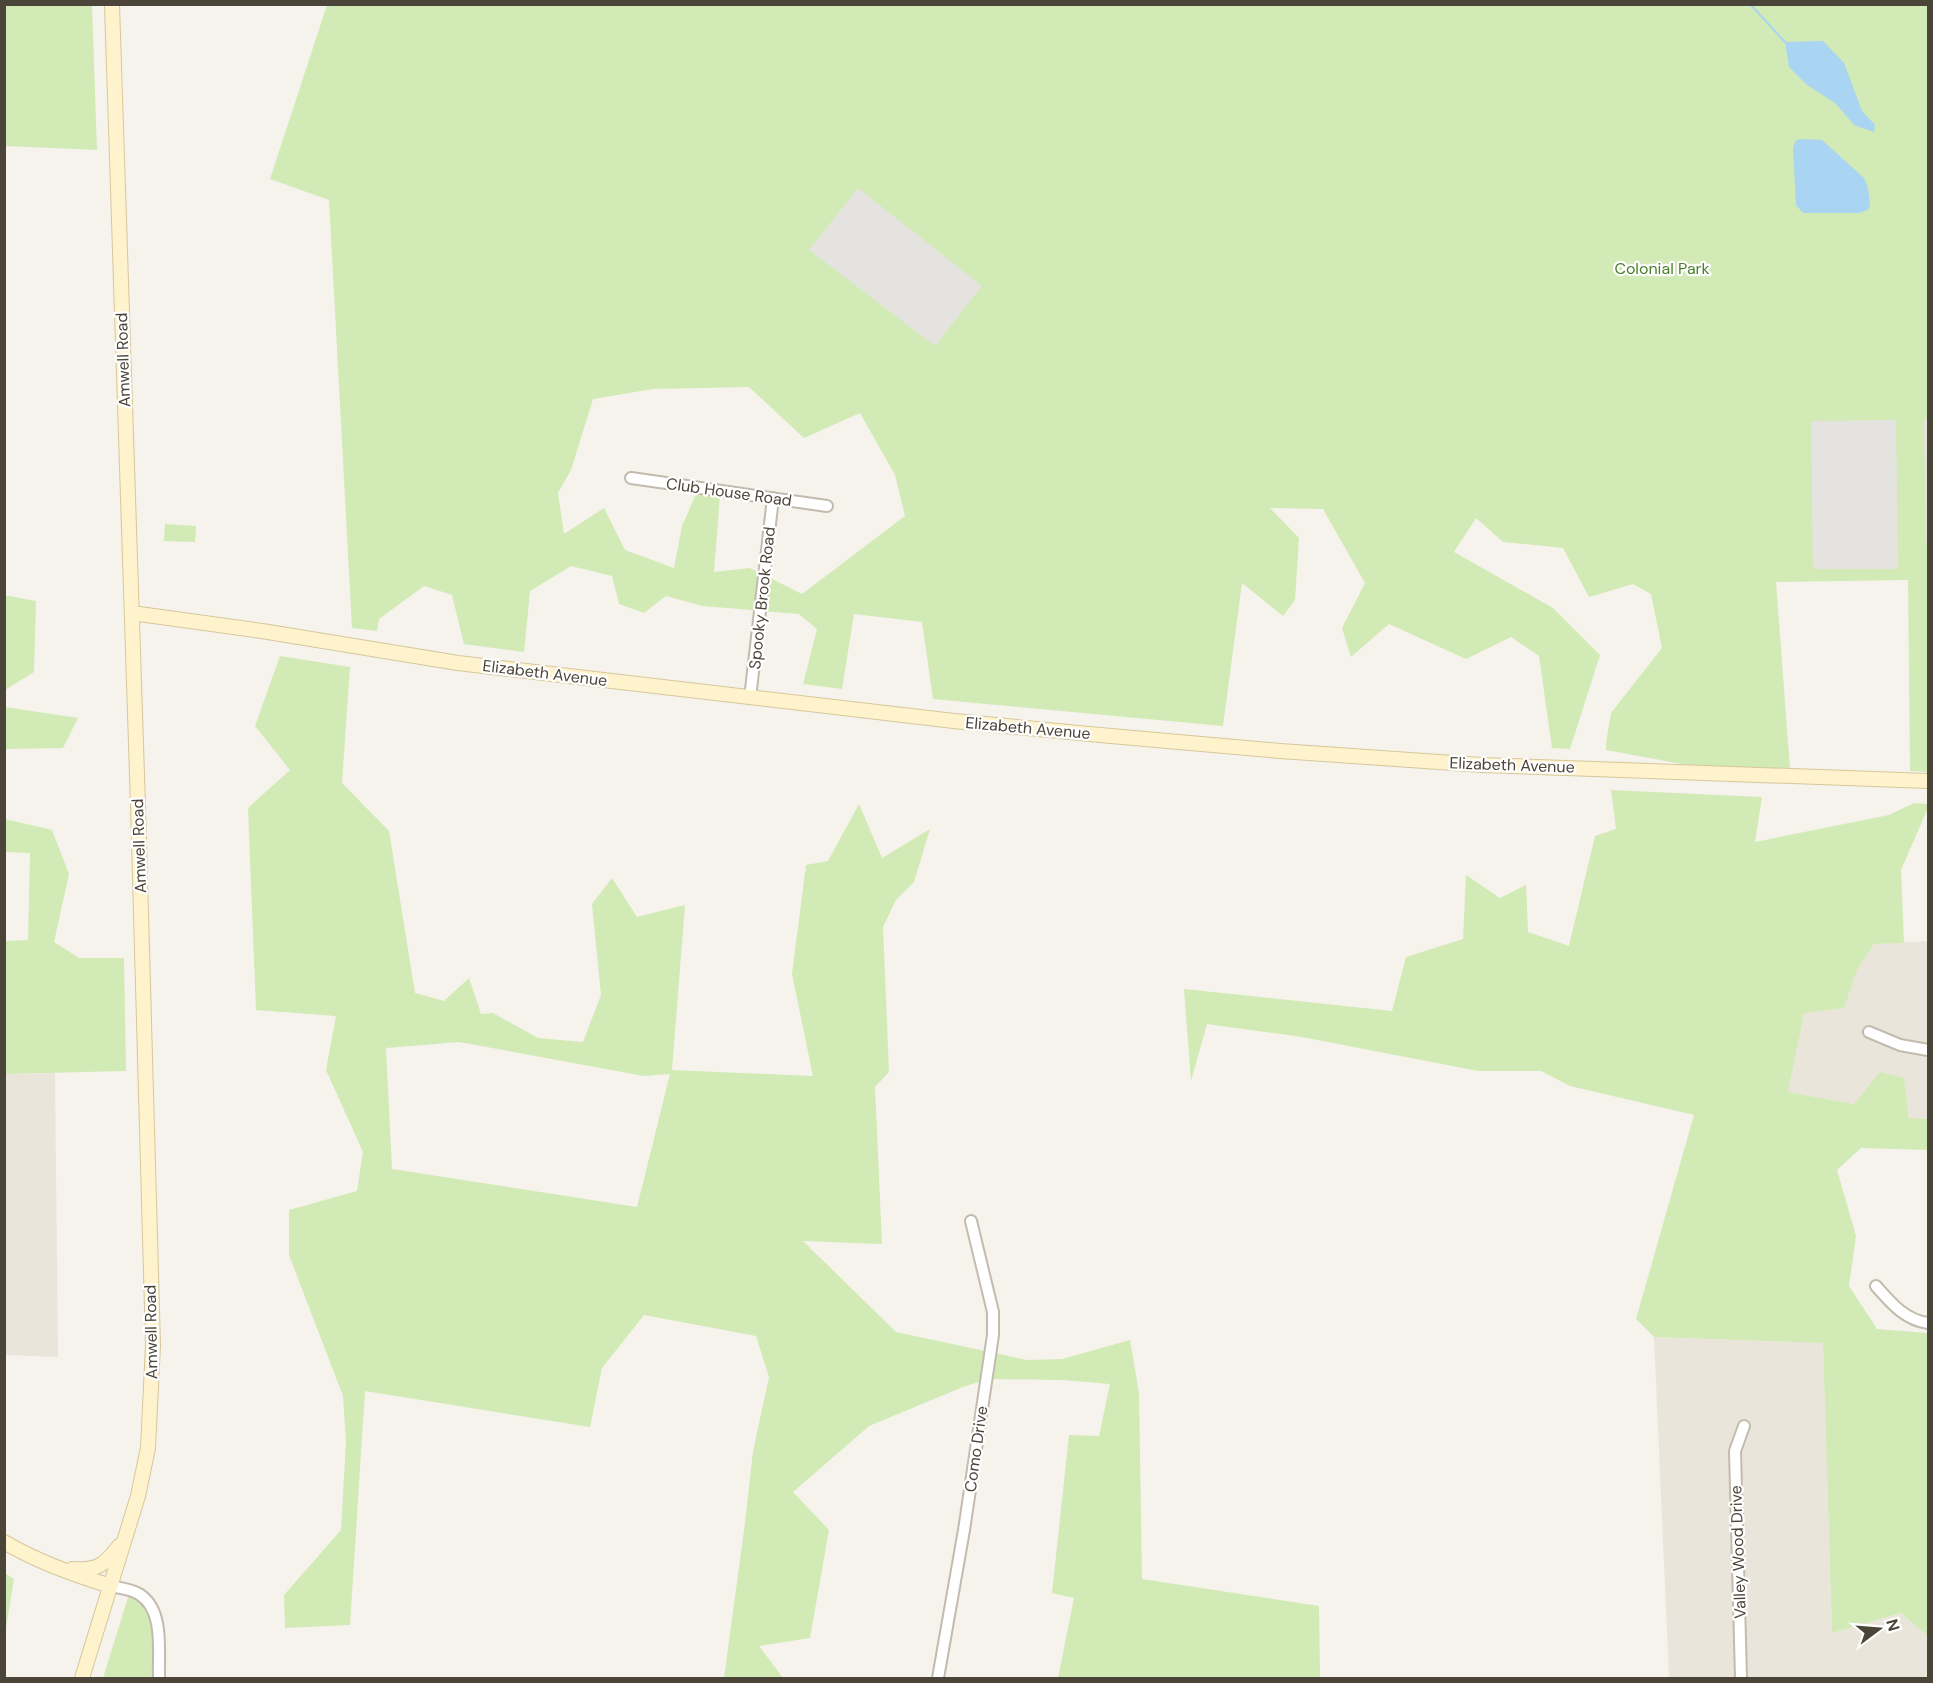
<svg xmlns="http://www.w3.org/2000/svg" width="1933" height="1683" font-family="'DM Sans',sans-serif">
<rect width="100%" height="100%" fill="#f6f3ec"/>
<path fill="#eae5da" d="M1928 941V1119L1909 1118 1904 1078 1854 1104 1788 1092 1803 1012 1844 1007 1857 970 1874 944Z
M55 1073 58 1357 5 1355V1074Z
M1654 1337 1823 1343 1832 1633 1901 1613 1928 1636V1678H1669Z"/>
<path fill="#d2eab5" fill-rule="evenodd" d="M4 5H92L97 150 5 146Z
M327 5H1928V772L1910 771 1908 580 1776 582 1790 769 1698 767 1606 750V743L1611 713 1662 648 1651 594 1633 584 1589 597 1563 548 1503 542 1476 518 1454 552 1553 608 1600 655 1570 749 1552 748 1539 656 1511 637 1466 659 1389 624 1351 657 1342 628 1365 583 1323 509 1270 508 1299 538 1295 600 1283 616 1242 583 1223 726 933 699 922 622 854 614 842 689 803 684 817 629 799 614 702 606 666 596 644 613 619 604 612 576 571 566 530 591 524 652 464 644 452 595 424 586 379 619 377 631 352 628 329 200 270 179ZM749 387 804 438 860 413 895 475 905 516 802 594 750 568 714 572 720 496 696 494 682 526 674 568 625 550 604 508 564 534 558 493 571 470 593 399 653 389Z
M165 524 196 526 195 542 164 541Z
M4 595 36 601 34 672 5 690Z
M280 656 350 667 342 783 389 831 415 993 444 1001 469 978 481 1014 493 1013 538 1038 583 1042 601 995 592 904 612 878 637 917 685 905 672 1070 813 1076 792 974 806 865 828 861 859 804 882 858 930 829 914 882 896 900 883 927 889 1072 875 1087 882 1244 803 1241 896 1332 1027 1360 1062 1359 1130 1340 1139 1393 1142 1579 1319 1606 1320 1678H1058L1074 1598 1052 1593 1069 1435 1099 1436 1110 1384 1063 1380 988 1379 963 1387 869 1426 793 1492 829 1530 810 1638 759 1646 783 1678H724L745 1523 753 1451 769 1377 756 1336 644 1315 602 1368 590 1427 365 1391 350 1625 285 1628 284 1595 341 1530 346 1441 343 1396 289 1255V1210L357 1191 363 1152 326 1070 336 1016 256 1010 248 808 290 770 255 726ZM459 1042 644 1076 670 1074 637 1207 392 1169 386 1048Z
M5 707 78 718 63 748 5 749Z
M1611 790 1762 797 1755 842 1889 815 1914 803 1928 804V808L1901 870 1904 943 1874 944 1857 970 1844 1008 1804 1013 1788 1092 1854 1104 1880 1072 1904 1078 1909 1118 1928 1119V1150L1861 1148 1837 1170 1856 1236 1849 1286 1877 1329 1928 1333V1636L1901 1613 1832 1633 1823 1343 1654 1337 1636 1319 1694 1115 1570 1086 1541 1071H1478L1302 1037 1207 1024 1191 1081 1184 989 1392 1011 1406 957 1463 939 1466 875 1500 898 1526 885 1528 932 1569 946 1595 836 1616 829Z
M5 819 52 830 69 874 54 942 79 958H124L126 1071 5 1074V941L28 940 30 853 5 852Z
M5 1573 14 1579 5 1634Z
M129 1594 147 1604 157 1635 158 1678H103Z"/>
<path fill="#e5e3e0" d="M858 188 982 286 935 346 809 250Z
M1924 419H1928V543H1926Z
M1896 420 1898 569H1813L1811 421Z"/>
<path fill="#a9d4f2" d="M1823 41 1844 63 1862 111 1875 125 1874 132 1854 125 1835 103 1807 85 1789 67 1785 42Z
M1802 139 1822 140 1864 178 1868 188 1870 205 1868 210 1858 213H1803L1796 205 1793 148 1796 140Z"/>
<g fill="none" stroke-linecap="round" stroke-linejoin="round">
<path stroke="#a9d4f2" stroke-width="2" d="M1750 4 1785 42"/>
<g stroke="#c2bbae" stroke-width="14">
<path id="street" d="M631 478 827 506
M750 698 773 498
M1869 1032 1900 1045 1928 1050
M1876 1286C1891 1303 1905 1320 1928 1323
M111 1586C120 1588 131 1589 139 1594 165 1610 158 1652 159 1678
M938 1678 964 1530 993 1335V1312L971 1221
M1741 1678 1735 1451 1744 1426"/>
</g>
<g stroke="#d6c79b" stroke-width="16">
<path id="secondary" d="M132 613 262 631 458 663 954 721 1111 736 1280 751 1482 765 1928 781
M4 1542C38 1562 74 1575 111 1586
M72 1569C97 1571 105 1565 119 1546
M82 1678 138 1496 148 1448 153 1345 138 806 112 4"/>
</g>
<use href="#street" stroke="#fff" stroke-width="10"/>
<use href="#secondary" stroke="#fff3cd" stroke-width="14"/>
</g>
<g text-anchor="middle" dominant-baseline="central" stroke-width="4.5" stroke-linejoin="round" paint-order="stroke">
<g font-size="16" fill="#4a7f2a" stroke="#fff">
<text x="1662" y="268">Colonial Park</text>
</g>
<g font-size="16" fill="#4b4439" stroke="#fff">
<text transform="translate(123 360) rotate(-92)">Amwell Road</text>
<text transform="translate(729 492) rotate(8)">Club House Road</text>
<text transform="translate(762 598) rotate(-84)">Spooky Brook Road</text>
<text transform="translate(545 673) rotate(7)">Elizabeth Avenue</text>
<text transform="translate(1028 728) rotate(5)">Elizabeth Avenue</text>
<text transform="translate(1512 765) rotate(2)">Elizabeth Avenue</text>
<text transform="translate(139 846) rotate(-92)">Amwell Road</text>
<text transform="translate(151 1332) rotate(-91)">Amwell Road</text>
<text transform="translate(976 1449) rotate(-82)">Como Drive</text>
<text transform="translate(1738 1552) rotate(-92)">Valley Wood Drive</text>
</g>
</g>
<rect width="1933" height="1683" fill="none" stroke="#4b4439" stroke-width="12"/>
<g transform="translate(1879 1629) rotate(74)" stroke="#ffffff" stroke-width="4.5" paint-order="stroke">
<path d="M0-4.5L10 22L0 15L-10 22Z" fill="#4b4439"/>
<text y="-9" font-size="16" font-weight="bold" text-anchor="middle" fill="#4b4439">N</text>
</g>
</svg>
